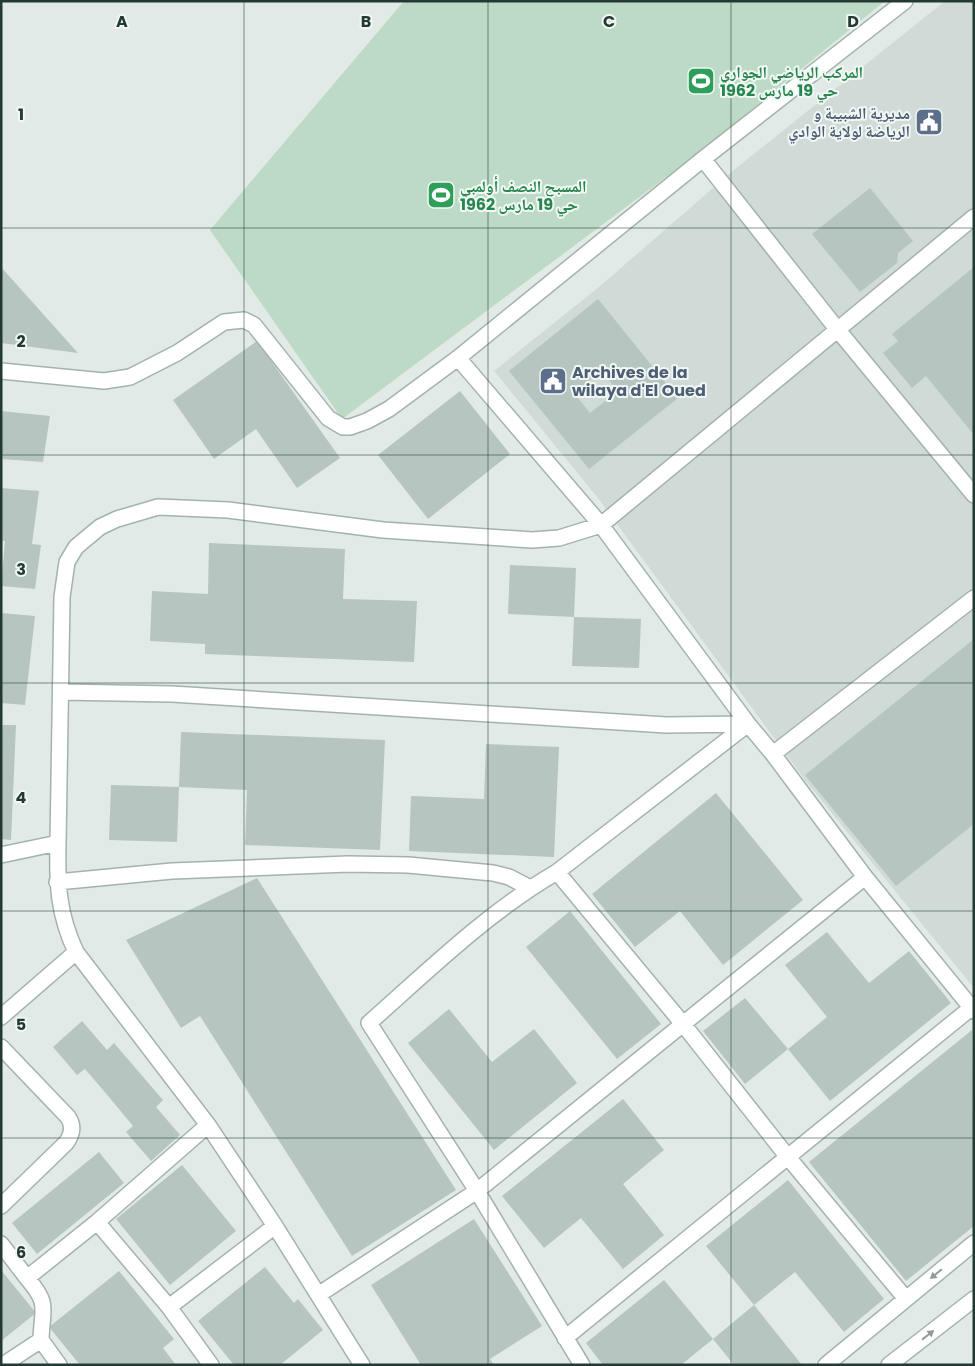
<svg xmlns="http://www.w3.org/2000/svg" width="975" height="1366" font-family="Poppins,'Noto Naskh Arabic',sans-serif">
<rect width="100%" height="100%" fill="#e1eae7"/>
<path fill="#d0dad6" d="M945 1H974V988L805 780 598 498 494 371 599 287 735 169Z"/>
<path fill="#bcdac5" d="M404 1H885L689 160 342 419 210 230Z"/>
<path fill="#b7c5c0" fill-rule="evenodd" d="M870 188 913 241 898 253 897 263 860 292 812 234Z
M1 267 78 353 1 343Z
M974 267V435L926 376 912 388 883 353 898 341 892 334Z
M598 299 678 398 589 469 509 371ZM601 371 618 391 590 413 574 393Z
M257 341 340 458 297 488 256 429 214 459 173 400Z
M460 391 510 454 428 519 378 455Z
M1 411 50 416 43 462 1 459Z
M1 488 39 491 32 544 41 545 35 589 1 586 5 541H1Z
M209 543 345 549 343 599 417 601 414 662 205 654V644L150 641 152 591 208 594Z
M510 565 576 568 574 617 508 614Z
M1 613 35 616 25 705 1 703Z
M574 617 641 619 639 668 572 666Z
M974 639V824L896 886 805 775Z
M1 725H16L11 840 1 839Z
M181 732 385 740 380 850 245 845 247 790 179 787Z
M486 744 559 747 554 857 409 851 411 796 484 799Z
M111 785 179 787 177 842 109 840Z
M716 793 803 900 723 965 680 911 635 947 592 894Z
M257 878 456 1190 352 1256 200 1016 181 1028 126 940Z
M570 911 661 1024 617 1059 526 947Z
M827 932 869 983 909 951 951 1003 830 1101 788 1049 827 1017 785 965Z
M745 998 788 1049 745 1084 703 1031Z
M449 1009 492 1062 534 1029 577 1083 494 1150 408 1043Z
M82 1021 107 1050 114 1043 163 1100 156 1107 180 1135 151 1161 126 1132 133 1126 109 1097 85 1069 77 1075 53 1047Z
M972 1030 974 1226 906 1281 809 1162Z
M623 1099 664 1150 623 1184 664 1235 623 1269 581 1218 544 1248 502 1196Z
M99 1152 124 1183 37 1254 12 1223Z
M182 1165 236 1231 170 1285 116 1219Z
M788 1180 884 1299 844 1332 795 1272 754 1305 802 1365H734L713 1339 754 1305 706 1246Z
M474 1219 542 1326 490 1359 494 1365H421L371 1285Z
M265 1267 294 1303 298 1299 323 1330 280 1365H234L198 1321Z
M1 1270 36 1313 1 1341Z
M119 1271 174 1339 163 1348 176 1365H80L49 1327Z
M664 1280 713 1339 681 1365H603L586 1343Z"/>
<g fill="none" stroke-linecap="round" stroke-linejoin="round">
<g stroke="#a4b2ae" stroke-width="18">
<path id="minor" d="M703 159 837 329 974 495
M458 358 601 525 748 724 773 754 865 877 974 1011
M1 371 104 381 130 377 177 353 224 322 244 320 254 325 328 418 343 427H350L367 421 389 409 458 358 703 159 905 1
M61 692 172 694 666 725 748 724
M773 754 974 598
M1 855 58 843
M557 872 683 1024 477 1191 369 1023C429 970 488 912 557 872L748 724
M865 877 683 1024 787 1156 906 1299
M57 882 172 871 348 864 408 865 493 873 509 877 530 888
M1 1017 76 952
M1 1047 68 1117C74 1126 72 1135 66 1143L1 1206
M97 1222 169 1307 275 1226
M1 1244 27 1278 97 1222 208 1125
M27 1278C50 1305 42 1307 41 1340
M318 1295 477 1191 582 1365
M169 1307 211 1365
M565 1338 971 1008
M3 1365 41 1340 59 1365
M362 1365 275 1226 208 1125 76 952C58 914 57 884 58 843L62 597 67 562 76 547 100 527 117 519 158 507 228 510 383 530 532 540 559 538 601 525 974 217
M826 1365 974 1243
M889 1365 974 1299"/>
</g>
<use href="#minor" stroke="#fff" stroke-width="15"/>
</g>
<defs><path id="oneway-solid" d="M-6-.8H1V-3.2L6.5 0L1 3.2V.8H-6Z" transform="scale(1.25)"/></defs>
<g fill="#919c9a">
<use href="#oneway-solid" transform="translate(936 1274) rotate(141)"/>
<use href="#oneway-solid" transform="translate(928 1335) rotate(-38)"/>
</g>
<path fill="none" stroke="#233a34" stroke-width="1" stroke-opacity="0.55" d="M244 1V1365M488 1V1365M731 1V1365M1 228H974M1 455H974M1 683H974M1 911H974M1 1138H974"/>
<defs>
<g id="stadium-square" transform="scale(1.4375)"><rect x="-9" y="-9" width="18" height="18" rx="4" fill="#2e9e5b" stroke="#f1f7f4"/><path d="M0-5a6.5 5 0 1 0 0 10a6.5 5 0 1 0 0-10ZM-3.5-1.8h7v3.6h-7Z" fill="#fff"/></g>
<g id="civic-square" transform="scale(1.4375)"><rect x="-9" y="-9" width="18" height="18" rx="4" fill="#5c6f8a" stroke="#f1f7f4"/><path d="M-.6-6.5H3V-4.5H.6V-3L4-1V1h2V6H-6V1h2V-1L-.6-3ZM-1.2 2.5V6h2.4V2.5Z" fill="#fff"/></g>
</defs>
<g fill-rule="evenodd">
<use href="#stadium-square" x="701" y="81"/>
<use href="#civic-square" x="929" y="122"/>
<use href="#stadium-square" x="441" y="195"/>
<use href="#civic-square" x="553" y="381"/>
</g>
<g text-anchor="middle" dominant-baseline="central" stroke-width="4" stroke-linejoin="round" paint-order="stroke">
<g font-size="16" font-weight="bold" fill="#27864d" stroke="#f1f7f4" text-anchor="start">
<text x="720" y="72">المركب الرياضي الجواري<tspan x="720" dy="18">حي 19 مارس 1962</tspan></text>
<text x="460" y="186">المسبح النصف أولمبي<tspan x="460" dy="18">حي 19 مارس 1962</tspan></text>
</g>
<g font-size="16" font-weight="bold" fill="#4e5e75" stroke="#f1f7f4" text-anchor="end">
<text x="910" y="113">مديرية الشبيبة و<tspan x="910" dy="18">الرياضة لولاية الوادي</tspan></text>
<text x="572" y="372" text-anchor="start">Archives de la<tspan x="572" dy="18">wilaya d'El Oued</tspan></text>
</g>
</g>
<g font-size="16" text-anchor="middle" font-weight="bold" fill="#233a34" stroke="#f1f7f4" stroke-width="4" stroke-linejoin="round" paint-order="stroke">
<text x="122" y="27">A</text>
<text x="366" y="27">B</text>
<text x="609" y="27">C</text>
<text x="853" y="27">D</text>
<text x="21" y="120">1</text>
<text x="21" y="347">2</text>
<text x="21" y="575">3</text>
<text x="21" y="803">4</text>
<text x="21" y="1030">5</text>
<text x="21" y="1258">6</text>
</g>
<rect width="975" height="1366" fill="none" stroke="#233a34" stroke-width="5"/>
</svg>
